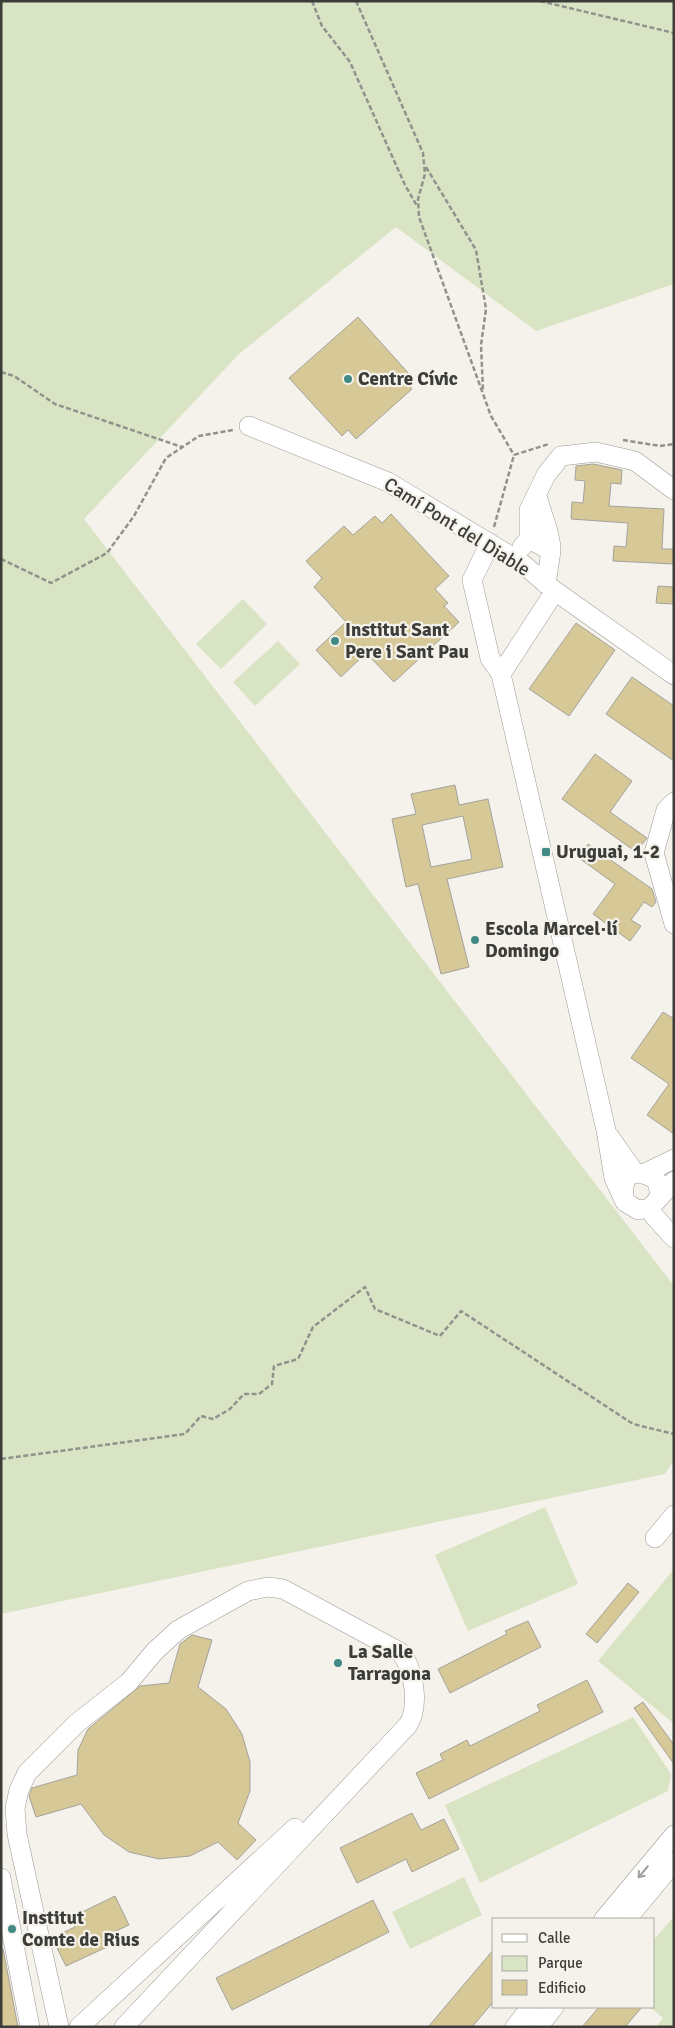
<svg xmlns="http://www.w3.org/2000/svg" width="675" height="2028" font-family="Signika,sans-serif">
<rect width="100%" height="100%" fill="#f4f2eb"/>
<path fill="#d9e4c4" d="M1 1H674V284L536 331 396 227 239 354 84 519 674 1286V1460L665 1474 1 1614Z
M243 599 267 624 221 669 196 644Z
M278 641 300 664 255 706 233 682Z
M545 1507 578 1584 468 1631 435 1555Z
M674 1569V1724L598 1661Z
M633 1717 671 1774 668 1791 480 1883 445 1805Z
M464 1877 482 1915 410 1949 392 1912Z
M674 1916V2027H656L663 2018 650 2007H654V1940Z"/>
<path fill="#d6c897" stroke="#a4a29c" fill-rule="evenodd" d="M358 317 410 375 404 380 412 389 356 439 348 430 342 436 289 378Z
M593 464 622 470 621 484 611 483 609 506 664 509 662 549H674V564L613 561 614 546 626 547 628 523 571 519 572 502 583 503 585 481 575 480 576 466Z
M391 514 449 576 435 589 448 603 444 606 459 622 394 682 366 653 341 677 316 650 346 622 314 587 322 578 306 561 344 526 353 535 375 516 382 523Z
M658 586 674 587V604L656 603Z
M576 623 615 650 569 716 529 689Z
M632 677 674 706V761L606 714Z
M595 754 632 781 610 812 647 838 636 852 562 799Z
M455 785 459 805 488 799 503 867 447 879 469 967 441 974 418 884 406 887 392 819 416 814 411 794ZM463 816 472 859 431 867 422 825Z
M588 844 652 889 656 902 652 907 644 902 631 920 641 926 630 941 593 914 615 884 579 858Z
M663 1012 674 1019V1134L647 1115 669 1084 631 1058Z
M628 1583 639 1592 597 1643 586 1634Z
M528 1621 541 1647 450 1693 438 1669 507 1634 505 1631Z
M192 1635 212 1640 198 1687 226 1709 242 1734 250 1762V1791L238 1823 256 1840 237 1860 218 1842 190 1856 159 1859 129 1852 104 1835 81 1804 36 1817 29 1796 32 1788 77 1775 78 1750 88 1729 140 1686 169 1683 180 1644Z
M587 1680 603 1712 429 1799 416 1773 443 1760 440 1754 467 1740 470 1746 540 1711 537 1705Z
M643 1702 674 1745V1764L634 1708Z
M412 1813 421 1830 444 1819 459 1849 412 1872 406 1859 357 1883 340 1848Z
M115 1896 129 1925 103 1937 107 1947 66 1966 52 1938 75 1927 70 1918Z
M373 1900 389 1932 232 2010 216 1978Z
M3 1949 18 2027H1V1950Z
M494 1949V2001L472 2027H428Z
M599 2007H642L625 2027H582Z"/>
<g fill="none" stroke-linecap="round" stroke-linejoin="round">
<g stroke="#9c9a93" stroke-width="20">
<path id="minor" d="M249 426 388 482 519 561 555 591 674 675
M537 495C541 514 551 532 551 551
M529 539V510L546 475 561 456 596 452 635 461 674 490
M490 543 472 580 490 658 501 674
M522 547 529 539 551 551 546 584
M555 591 501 674 606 1130 614 1178 625 1202
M674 802 666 810 654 853 674 924
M609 1136 635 1173
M645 1173 674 1159
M660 1195 657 1181C634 1165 619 1175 625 1202L638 1210 650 1208 674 1181
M650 1208 654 1216 674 1238
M655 1538 674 1515
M1 1878 30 2027
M604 1919 674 1835
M627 1919 674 1862
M59 2027 17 1834 15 1808 19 1790 27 1773 77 1723 129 1682 155 1651 178 1630 248 1591 268 1587 283 1589 400 1652C414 1668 420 1706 408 1725L124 2027
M79 2027 295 1828
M515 2027 531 2007
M538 2027 554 2007"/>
</g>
<path stroke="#92918c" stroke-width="2.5" stroke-dasharray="5 2.5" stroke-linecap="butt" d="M312 1 322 26 350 62 405 185 417 206
M356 1 423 153 425 174 418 199 419 217 491 416 514 455
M540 1 674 33
M426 167 476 250 486 309 481 345 483 391
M1 372 14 376 55 404 182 447
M623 440 660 446 674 444
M494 527 514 455 549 444
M1 559 51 583 107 553 134 516 166 458 199 436 233 430
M1 1459 185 1434 201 1416 213 1419 230 1409 244 1394H259L272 1384 274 1366 298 1359 313 1327 365 1287 375 1309 440 1336 461 1311 633 1424 674 1434"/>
<use href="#minor" stroke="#fff" stroke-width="19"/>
</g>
<defs><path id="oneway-shaft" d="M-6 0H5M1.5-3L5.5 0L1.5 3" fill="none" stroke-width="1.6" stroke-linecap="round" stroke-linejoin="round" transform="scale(1.25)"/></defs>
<use stroke="#9e9e9c" href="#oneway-shaft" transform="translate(643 1872) rotate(130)"/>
<g fill="#438a87" stroke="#f4f2eb" stroke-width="2">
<circle cx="348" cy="379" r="5"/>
<circle cx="335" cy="641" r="5"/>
<rect x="541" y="847" width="10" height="10" rx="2.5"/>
<circle cx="475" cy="940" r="5"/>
<circle cx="338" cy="1663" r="5"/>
<circle cx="12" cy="1929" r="5"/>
</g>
<g text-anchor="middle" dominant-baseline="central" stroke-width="4.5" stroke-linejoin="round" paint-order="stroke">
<g font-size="19" font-weight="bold" fill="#3c3c39" stroke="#f4f2eb" text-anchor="start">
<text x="358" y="379">Centre Cívic</text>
<text x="345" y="630">Institut Sant<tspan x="345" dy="22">Pere i Sant Pau</tspan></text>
<text x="556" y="852">Uruguai, 1-2</text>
<text x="485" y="929">Escola Marcel·lí<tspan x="485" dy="22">Domingo</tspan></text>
<text x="348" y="1652">La Salle<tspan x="348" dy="22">Tarragona</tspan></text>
<text x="22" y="1918">Institut<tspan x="22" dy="22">Comte de Rius</tspan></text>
</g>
<g font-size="19" fill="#3c3c39" stroke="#f4f2eb">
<text transform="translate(457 527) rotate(32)">Camí Pont del Diable</text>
</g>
</g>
<rect width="675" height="2028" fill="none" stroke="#3c3c39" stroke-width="5"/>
<rect x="492" y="1918" width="162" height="90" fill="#f4f2eb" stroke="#aaa9a4"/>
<rect x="502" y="1934" width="25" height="8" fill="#ffffff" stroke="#aaa9a4"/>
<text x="538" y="1943" font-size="15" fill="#3c3c39">Calle</text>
<rect x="502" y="1956" width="25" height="15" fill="#d9e4c4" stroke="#aaa9a4"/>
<text x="538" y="1968" font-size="15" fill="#3c3c39">Parque</text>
<rect x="502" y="1980" width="25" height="15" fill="#d6c897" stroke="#aaa9a4"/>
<text x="538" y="1993" font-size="15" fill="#3c3c39">Edificio</text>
</svg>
